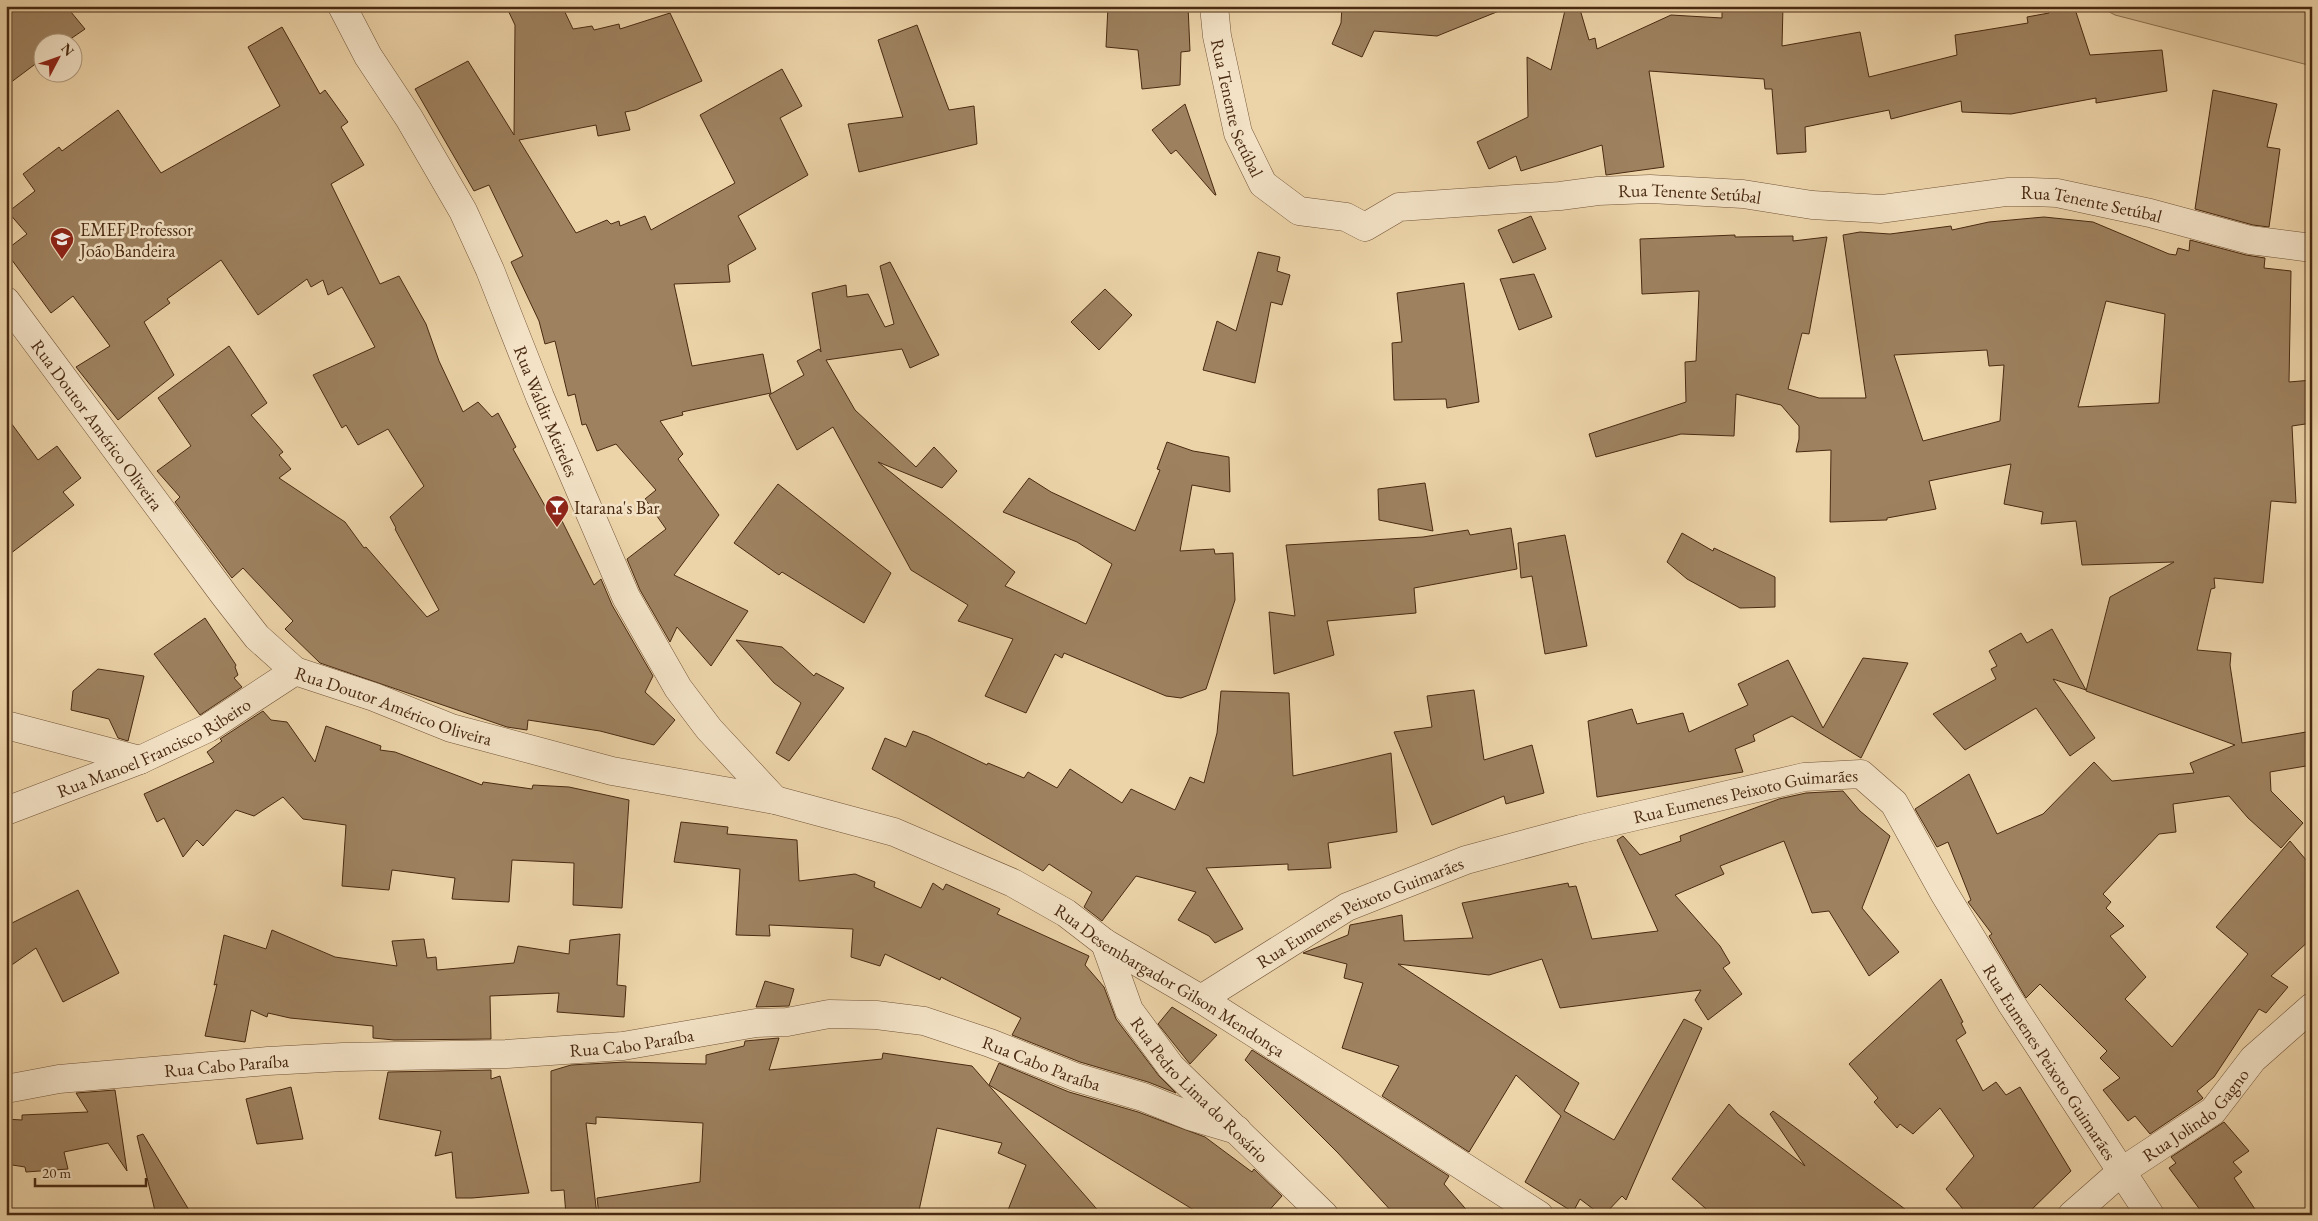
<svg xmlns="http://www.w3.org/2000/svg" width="2318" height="1221" font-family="'EB Garamond',serif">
<rect width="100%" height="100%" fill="#ecd3a8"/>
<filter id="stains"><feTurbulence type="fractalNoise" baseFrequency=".004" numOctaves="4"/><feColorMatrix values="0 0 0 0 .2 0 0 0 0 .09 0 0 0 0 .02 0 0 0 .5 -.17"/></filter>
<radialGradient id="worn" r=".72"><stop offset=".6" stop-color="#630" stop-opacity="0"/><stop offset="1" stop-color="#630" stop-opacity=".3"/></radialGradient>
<path fill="#d0b68e" stroke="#8c7050" d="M2098 6H2312V66L2115 15Z"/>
<path fill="#9e8260" stroke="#492a11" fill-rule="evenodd" d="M6 6H66L85 29 66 42H42V59L6 86Z
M506 6H562L573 29 592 26 594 30 619 24 620 29 670 13 702 81 636 110 625 112 630 130 598 136 596 125 519 140 576 233 607 220 611 224 619 221 620 226 645 216 651 230 735 183 700 115 782 69 802 106 780 118 808 175 738 216 756 249 728 265 730 282 674 284 692 366 763 354 771 393 682 412 683 415 660 421 683 454 678 459 719 515 674 575 748 611 711 666 677 627 670 642 640 590 627 559 666 529 645 499 656 490 616 444 597 451 586 424 582 425 575 394 568 396 555 341 545 344 539 321 511 262 523 256 489 185 474 191 415 89 468 61 514 135 515 25Z
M1108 6H1188L1190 51 1181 52 1180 85 1142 89 1138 50 1106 47Z
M1342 6H1509V7L1437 36 1374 31 1362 57 1332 44 1341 23Z
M1566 6H1579L1589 40 1595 38 1597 49 1671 15 1722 18V6H1783L1782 46 1860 32 1869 77 1957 55 1955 35 2028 23 2027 17 2049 13V6H2074L2090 55 2162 50 2167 91 2096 103V98L2011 114 1962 112 1961 101 1891 119 1889 110 1805 127 1806 152 1777 154 1772 89H1765L1764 79 1649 71 1664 167 1606 175 1602 145 1521 171 1516 156 1489 169 1477 142 1528 117 1527 57 1551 70Z
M917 25 949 110 974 106 977 144 859 172 848 124 903 117 878 40Z
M282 27 320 94 325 90 348 122 341 127 364 165 331 184 380 284 399 276 426 324 439 361 463 412 478 402 492 417 498 413 516 447 513 449 554 522 560 517 594 585 601 579 612 605 653 676 645 692 675 720 654 745 600 731 528 720 527 730 507 727 320 663 285 629 293 621 243 568 232 578 175 502 180 497 157 471 191 446 158 398 229 346 267 403 251 415 283 452 279 455 291 469 279 478 345 522 364 548 366 547 427 617 439 610 395 529 396 528 390 517 424 486 388 429 358 445 346 425 342 428 313 375 375 347 342 287 328 295 323 280 311 287 307 279 258 315 221 260 167 299 170 303 144 322 174 375 118 420 76 367 110 346 73 296 51 313 6 252V250L27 234 8 212 35 191 23 174 59 147 62 151 118 110 161 173 280 106 248 47Z
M2213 90 2277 104 2267 147 2280 149 2269 227 2253 225 2195 209Z
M1185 104 1216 195H1215L1176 150 1171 154 1152 130Z
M1531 216 1546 249 1513 263 1498 230Z
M2044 217 2093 222 2169 254 2176 255 2178 248 2189 251 2190 240 2246 255 2265 258 2264 268 2291 271 2289 382 2312 380V423L2292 426 2296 503 2271 501 2263 583 2214 578 2215 588 2211 589 2197 650 2231 653 2230 665 2242 743 2312 731V765L2270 772 2271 791 2303 823 2281 848 2248 818 2229 796 2173 804 2176 832 2159 834 2103 894 2111 902 2106 908 2124 926 2110 936 2146 977 2125 999 2172 1047 2248 954 2216 927 2290 841 2312 867V938L2271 976 2288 987 2266 1013 2259 1009 2214 1077 2197 1091 2203 1098 2202 1099 2150 1134 2135 1116 2128 1121 2103 1090 2120 1078 2100 1058 2107 1051 2040 984 2026 998 1989 936 1992 934 1968 902 1971 900 1948 842 1937 847 1915 809 1969 774 1997 834 2043 814 2094 762 2112 781 2194 773 2190 763 2235 745 2086 691 2110 597 2174 562 2082 565 2076 521 2041 524 2043 512 2004 504 2011 464 1929 481 1936 509 1887 518V520L1830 522 1831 450 1796 452 1799 439V426L1781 405 1736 394 1734 436 1681 434 1596 457 1589 434 1686 402 1685 362 1696 361 1699 291 1642 294 1640 239 1735 235V237L1793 236V241L1827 237 1809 334 1802 333 1788 389 1819 398H1866L1843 235 1860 232 1890 234 1951 226 1952 230 1989 222ZM2106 301 2165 314 2159 403 2078 407ZM1987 350 1989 366 2004 365 2000 421 1923 441 1894 355Z
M1258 252 1280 257 1277 271 1290 275 1282 305 1271 302 1255 383 1203 370 1217 321 1236 331Z
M890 262 939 355 910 368 902 349 826 360 855 410 916 467 934 447 957 471 942 488 878 462 1015 572 1005 586 1086 624 1112 564 1077 542 1003 512 1029 478 1051 492 1135 531 1160 470 1157 469 1167 442 1193 451 1229 457 1230 492 1192 485 1180 551 1214 549 1215 554 1233 553 1235 600 1206 689 1181 698 1166 696 1064 653 1062 658 1055 654 1026 713 985 696 1013 639 958 621 968 605 911 570 833 427 797 450 769 395 804 375 797 361 819 349 821 352 812 293 846 285 847 297 868 294 885 327 894 324 880 266Z
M1534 274 1552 317 1519 330 1500 279Z
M1464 283 1479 402 1447 408 1446 399 1394 400 1392 343 1402 342 1397 293Z
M1105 289 1132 315 1099 350 1071 322Z
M6 416 38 460 57 446 81 478 63 492 74 505 6 557Z
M1425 483 1433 531 1379 520 1378 489Z
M778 484 891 573 864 623 782 572 779 575 734 543Z
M1511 528 1517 569 1414 588 1416 613 1327 621 1334 655 1274 674 1269 612 1295 616 1286 545 1423 537 1468 530 1470 535Z
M1682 533 1713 551 1714 548 1775 577V607L1740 608 1687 579 1667 562Z
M1565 535 1587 646 1545 654 1532 576 1521 578 1518 543Z
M205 618 236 665 235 667 238 675 234 678 242 687 200 715 154 654Z
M2052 629 2086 690 2053 679 2095 738 2070 756 2036 708 1965 750 1933 714 1996 679 1991 669 1997 666 1989 651 2021 633 2027 643Z
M736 640 782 647 814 676 816 673 844 688 789 761 776 753 801 703 774 683Z
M1863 658 1908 663 1861 758 1792 716 1753 735 1755 741 1735 749 1743 772 1597 797 1588 721 1632 709 1637 724 1683 713 1689 732 1748 705 1738 684 1788 660 1823 728Z
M98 669 144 676 128 741 118 738 109 719 71 710 73 691Z
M1474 690 1484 760 1532 745 1544 793 1506 804 1504 796 1432 825 1394 732 1432 727 1427 696Z
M1221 691 1289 693 1293 776 1391 753 1397 832 1328 843 1331 868 1288 870V864L1206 868 1243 929 1215 943 1209 936 1178 920 1196 892 1136 876 1102 921 1084 907 1092 892 1049 864 1043 871 872 769 885 738 906 747 913 731 927 736 987 765 988 763 1024 778 1028 772 1057 788 1070 769 1122 803 1131 789 1175 810 1190 777 1204 783 1217 733Z
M263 711 271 720 287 722 315 762 326 726 381 746 380 750 395 752 482 785 483 782 532 789 533 785 569 787 629 800 622 908 573 905 574 863 512 860 509 902 452 899 455 878 392 870 389 890 342 886 346 825 303 819 283 797 254 816 236 810 203 846 197 840 183 857 164 818 157 822 144 794 214 762 207 752 222 741 220 739Z
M1843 791 1860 811 1890 836 1862 908 1899 952 1869 976 1829 911 1812 913 1784 841 1720 866 1724 874 1675 895 1720 946 1730 963 1723 968 1742 994 1708 1020 1695 1000 1701 990 1560 1008 1542 959 1489 975 1398 964 1579 1083 1564 1111 1614 1140 1684 1019 1702 1028 1626 1200 1622 1196 1604 1215H1601L1580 1199 1573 1212 1525 1182 1561 1116 1516 1075 1469 1152 1382 1096 1399 1066 1342 1048 1363 983 1344 978 1347 964 1303 953 1348 935 1350 925 1402 915 1404 941 1473 938 1462 903 1568 883 1569 887 1576 886 1592 939 1658 931 1617 840 1623 836 1640 855 1681 841 1680 836 1779 799 1806 793Z
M681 822 728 827 727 834 797 840 799 881 855 874 875 882 874 887 921 908 933 883 943 890 946 884 1000 909 997 914 1089 956 1085 965 1104 987 1116 1019 1159 1076 1176 1093 1148 1082 1080 1062 1012 1035 1021 1018 941 977 940 980 885 954 880 966 851 957 853 929 769 925 770 936 736 935 740 869 674 862Z
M78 890 119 973 63 1002 36 948 6 969V926Z
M272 930 335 957 397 966 392 941 424 939 427 958 436 957 437 970 514 963 518 946 569 954 570 940 620 934 617 985 626 986 624 1017 557 1012 559 993 490 996 491 1039 394 1040 373 1038V1026L290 1018 268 1013 267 1017 251 1010 245 1042 205 1036 217 984 214 985 224 935 266 949Z
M1941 979 1963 1022 1961 1023 1966 1033 1956 1040 1983 1091 1996 1082 2006 1095 2020 1087 2071 1171 2026 1215H1968L1946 1189 1974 1156 1940 1108 1913 1134 1900 1124 1897 1128 1874 1102 1878 1098 1849 1064Z
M765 981 794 989 789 1006 756 1007Z
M1172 1007 1217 1035 1190 1064 1158 1024Z
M779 1038 769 1070 882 1059 883 1053 972 1066 1102 1215H1006L1026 1165 998 1153 1002 1143 937 1128 918 1215H599L597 1198 700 1182 703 1123 596 1117V1124L586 1123 597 1215H566L564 1190 551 1191V1071L571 1065 625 1062 706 1064V1055L744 1046 745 1041Z
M1252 1050 1449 1176 1444 1184 1471 1215H1395L1338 1153 1245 1060Z
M999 1063 1069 1092 1138 1112 1205 1137 1252 1172 1254 1169 1282 1196 1265 1215H1202L989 1085Z
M491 1070V1079L500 1076 529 1193 472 1198H456L452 1152 435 1156 441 1131 379 1119 388 1072Z
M291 1087 303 1139 257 1144 246 1099Z
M115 1090 127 1171 108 1143 64 1152 68 1169 26 1172 25 1167 6 1164V1119L22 1120V1115L88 1112 76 1093Z
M1729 1104 1738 1114 1805 1166 1770 1114 1773 1111 1913 1215H1713L1672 1179Z
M2224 1122 2249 1151 2233 1162 2242 1172 2234 1178 2259 1215H2204L2169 1168 2176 1163 2171 1157Z
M143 1134 192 1215H156L137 1136Z"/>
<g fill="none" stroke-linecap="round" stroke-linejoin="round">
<g stroke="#725437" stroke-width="29">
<g id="minor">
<path id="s1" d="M342 6 368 56 409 118 463 211 490 270 540 397 626 597 678 688 709 729 775 800"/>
<path id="s2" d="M1214 6 1217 36 1238 133 1263 184 1299 211 1346 217 1365 227 1399 207 1560 196 1598 191 1650 189 1743 194 1812 205 1881 209 2007 192H2031L2057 193 2150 213 2250 240 2312 248"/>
<path id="s3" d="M6 301 225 596 257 637 295 671 374 697 451 728 612 771 775 800 894 832 1013 883 1066 913 1105 943 1201 999 1539 1215"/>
<path d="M6 725 140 760"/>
<path id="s4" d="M6 811 140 760 208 728 295 671"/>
<path id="s5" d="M1105 943 1129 1010 1171 1067 1324 1215"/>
<path id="s6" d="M1201 999 1347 907 1466 860 1581 829 1804 777 1861 774 1894 803 1944 893 2011 1003 2150 1215"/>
<path id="s7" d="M6 1089 59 1079 268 1061 343 1057 506 1054 623 1046 756 1023 787 1022 829 1014 876 1015 924 1021 990 1043 1075 1077 1143 1097 1190 1116 1237 1130"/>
<path id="s8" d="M2072 1215 2122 1171 2213 1111 2253 1059 2312 1007"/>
</g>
</g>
<use href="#minor" stroke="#f3e2c6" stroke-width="28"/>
</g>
<defs>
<g id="school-pin" transform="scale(1.25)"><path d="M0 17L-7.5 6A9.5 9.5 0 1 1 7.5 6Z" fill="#8f2418" stroke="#f3e2c6"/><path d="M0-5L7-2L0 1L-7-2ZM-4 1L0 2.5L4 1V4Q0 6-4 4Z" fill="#fff"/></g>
<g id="bar-pin" transform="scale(1.25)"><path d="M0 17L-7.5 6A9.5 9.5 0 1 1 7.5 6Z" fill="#8f2418" stroke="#f3e2c6"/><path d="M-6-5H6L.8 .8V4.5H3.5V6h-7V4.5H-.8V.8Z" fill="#fff"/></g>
</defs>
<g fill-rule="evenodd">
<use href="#school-pin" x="62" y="239"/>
<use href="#bar-pin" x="557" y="507"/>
</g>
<g text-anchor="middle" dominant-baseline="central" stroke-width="5" stroke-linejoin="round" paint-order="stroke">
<g font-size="18" fill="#492a11" stroke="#f3e2c6">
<text stroke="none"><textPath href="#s2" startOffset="105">Rua Tenente Setúbal</textPath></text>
<text stroke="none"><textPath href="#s2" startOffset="631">Rua Tenente Setúbal</textPath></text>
<text stroke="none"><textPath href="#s2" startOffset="1036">Rua Tenente Setúbal</textPath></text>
<text stroke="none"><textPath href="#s1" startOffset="455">Rua Waldir Meireles</textPath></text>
<text stroke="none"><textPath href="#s3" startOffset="154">Rua Doutor Américo Oliveira</textPath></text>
<text stroke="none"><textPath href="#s3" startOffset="575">Rua Doutor Américo Oliveira</textPath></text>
<text stroke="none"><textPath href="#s4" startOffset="161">Rua Manoel Francisco Ribeiro</textPath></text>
<text stroke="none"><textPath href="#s6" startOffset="588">Rua Eumenes Peixoto Guimarães</textPath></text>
<text stroke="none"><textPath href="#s6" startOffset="182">Rua Eumenes Peixoto Guimarães</textPath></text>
<text stroke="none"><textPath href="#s3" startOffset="1406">Rua Desembargador Gilson Mendonça</textPath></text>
<text stroke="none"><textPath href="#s7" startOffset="628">Rua Cabo Paraíba</textPath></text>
<text stroke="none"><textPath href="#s7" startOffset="1048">Rua Cabo Paraíba</textPath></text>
<text stroke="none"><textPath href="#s6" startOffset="1052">Rua Eumenes Peixoto Guimarães</textPath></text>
<text stroke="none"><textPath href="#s7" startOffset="222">Rua Cabo Paraíba</textPath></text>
<text stroke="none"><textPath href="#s5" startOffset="178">Rua Pedro Lima do Rosário</textPath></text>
<text stroke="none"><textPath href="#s8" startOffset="160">Rua Jolindo Gagno</textPath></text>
</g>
<g font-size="18" fill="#492a11" stroke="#f3e2c6" text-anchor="start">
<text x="80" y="229">EMEF Professor<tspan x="80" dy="21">João Bandeira</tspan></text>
<text x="574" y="507">Itarana's Bar</text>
</g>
</g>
<rect width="2318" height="1221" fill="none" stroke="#ecd3a8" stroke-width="25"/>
<rect x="8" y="8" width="2303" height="1206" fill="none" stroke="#492a11" stroke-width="2.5"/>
<rect x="12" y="12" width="2293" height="1196" fill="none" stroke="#492a11"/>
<g transform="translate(58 58) rotate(49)"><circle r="24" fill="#f3e2c6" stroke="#af987e"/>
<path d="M0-4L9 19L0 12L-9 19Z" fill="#8f2418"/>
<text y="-8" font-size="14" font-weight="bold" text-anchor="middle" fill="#492a11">N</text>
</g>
<path d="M35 1178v8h111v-8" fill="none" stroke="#492a11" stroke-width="2.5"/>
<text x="42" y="1178" font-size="15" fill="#492a11" stroke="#f3e2c6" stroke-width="4" paint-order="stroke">20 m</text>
<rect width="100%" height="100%" filter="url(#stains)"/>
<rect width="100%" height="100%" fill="url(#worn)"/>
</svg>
